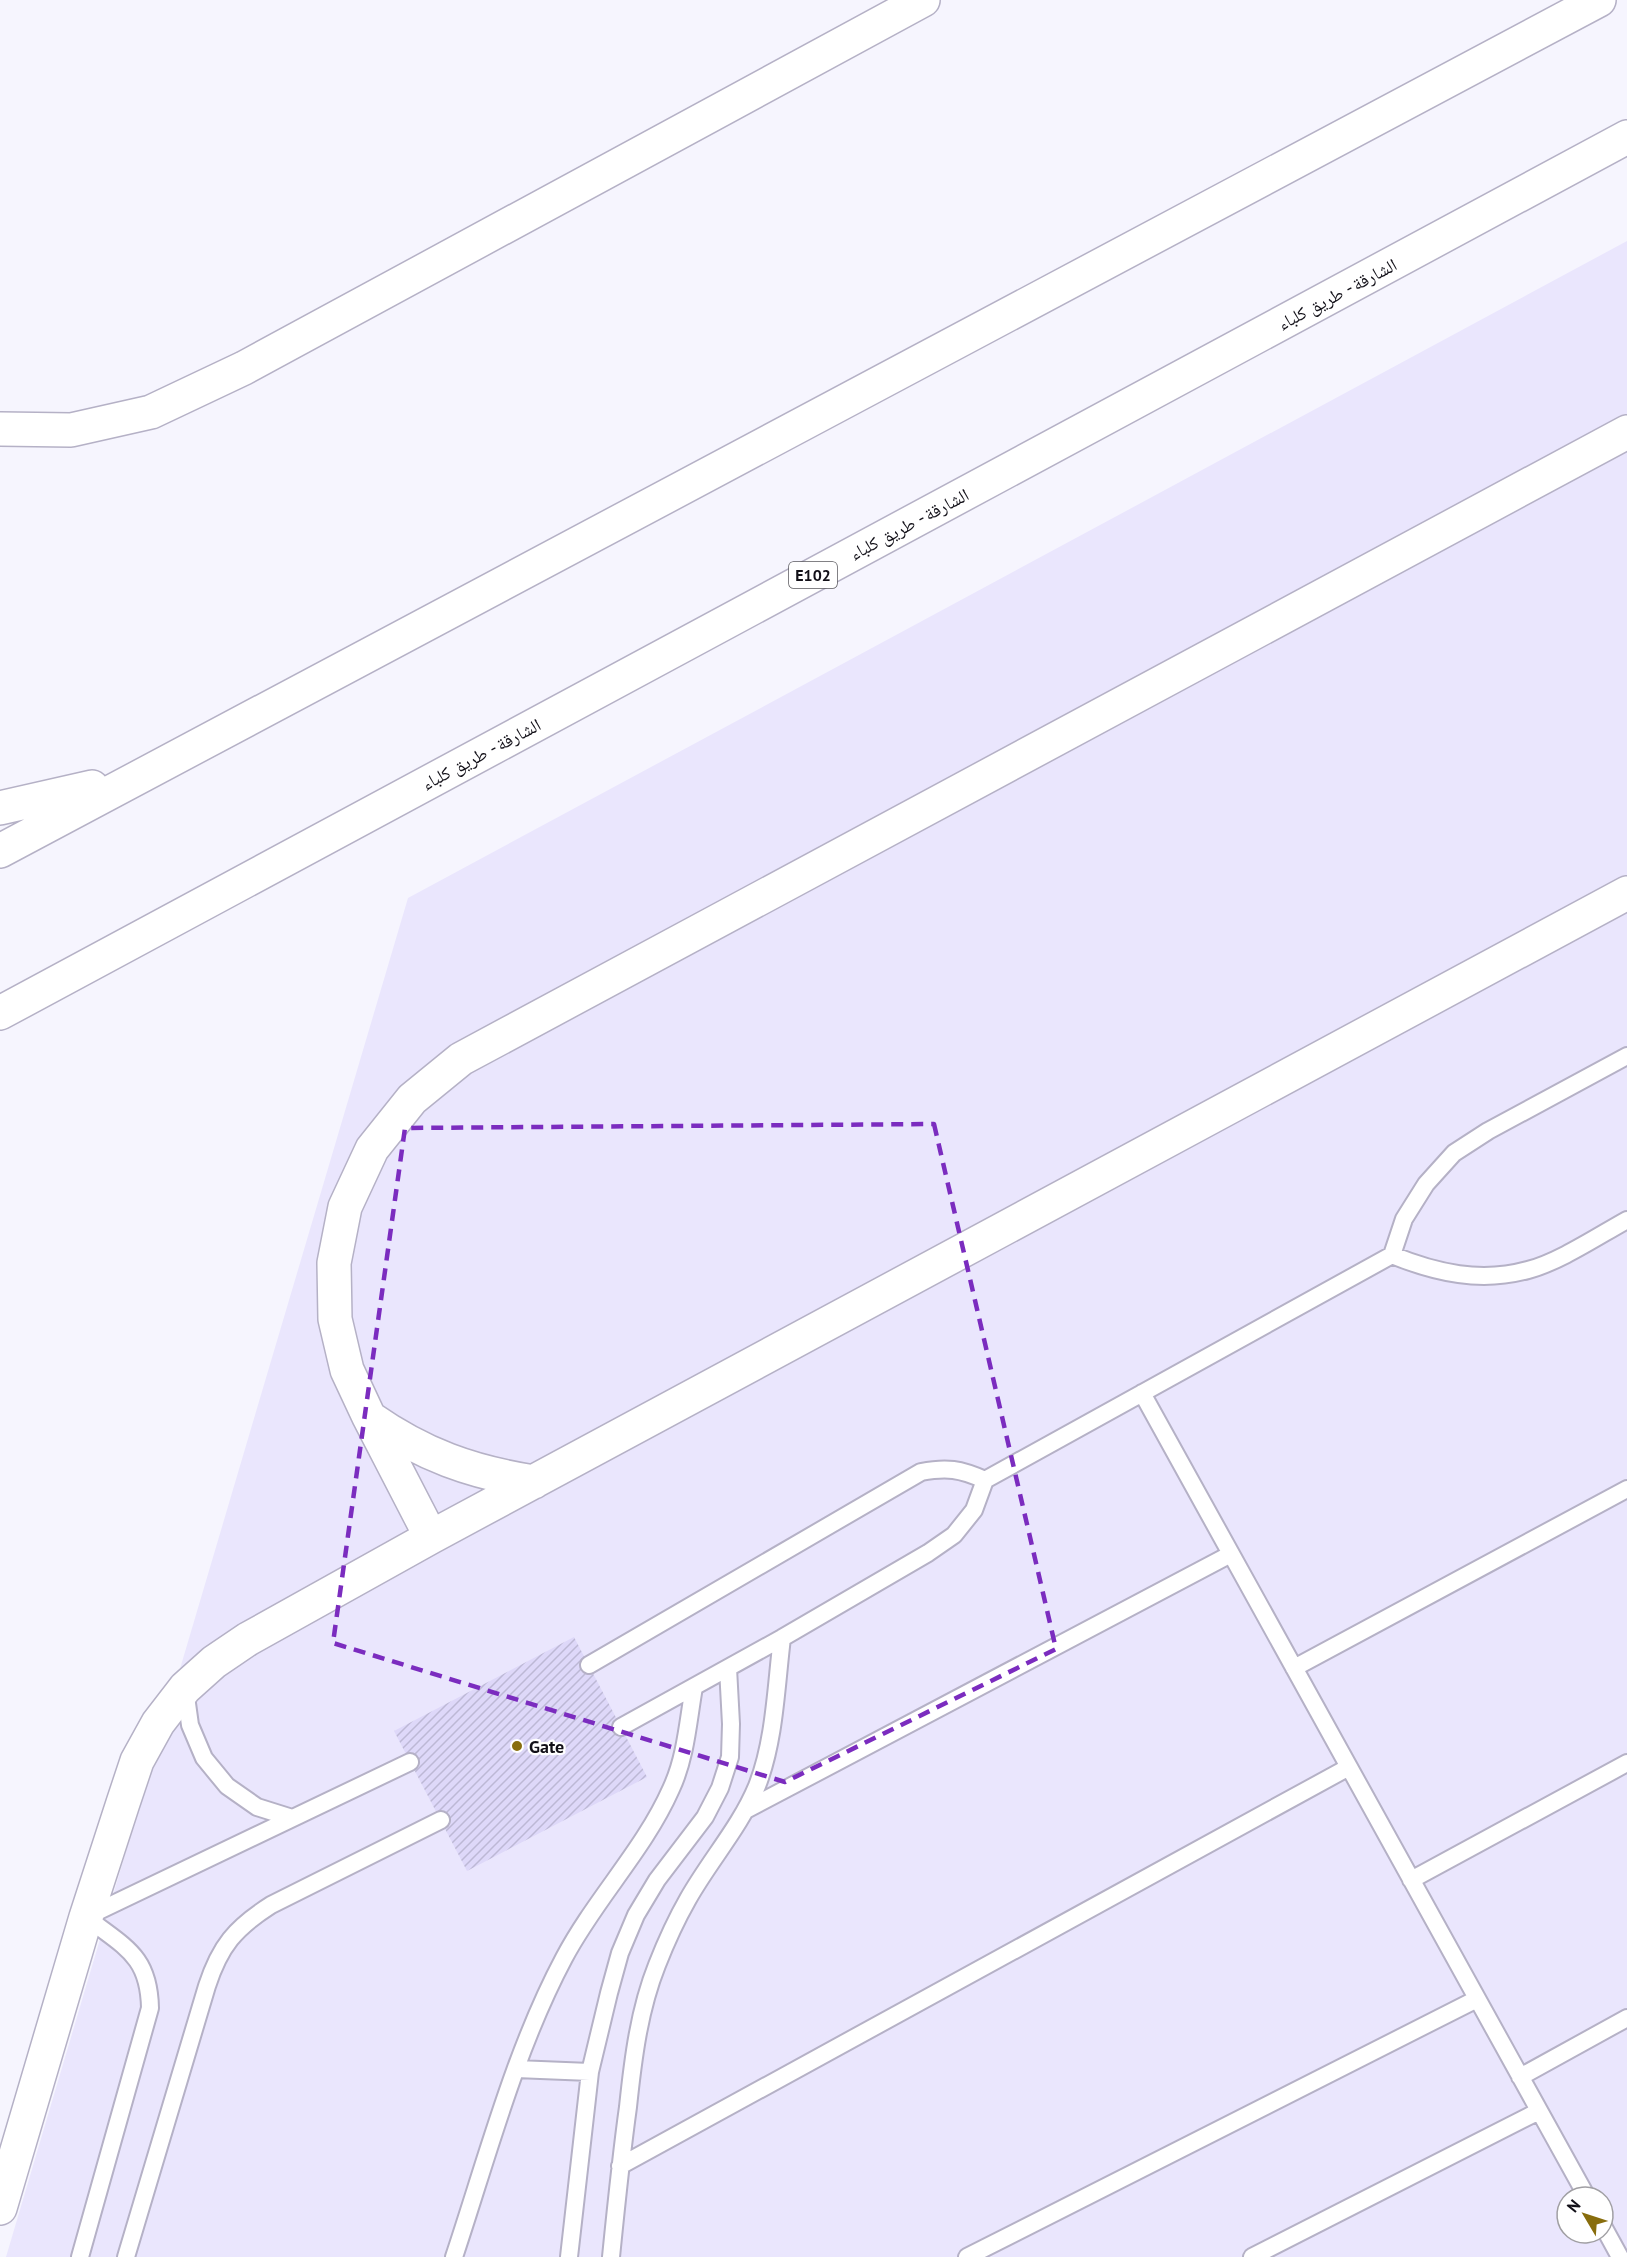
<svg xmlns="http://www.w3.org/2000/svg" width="1627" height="2257" font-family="'PT Sans','Noto Naskh Arabic',sans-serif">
<defs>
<pattern id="building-hatch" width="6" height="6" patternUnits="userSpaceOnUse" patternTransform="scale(1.5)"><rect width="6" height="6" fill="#ded8f9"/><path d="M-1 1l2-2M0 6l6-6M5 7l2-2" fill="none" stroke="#bdb8d5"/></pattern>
</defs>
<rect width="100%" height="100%" fill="#f6f5fe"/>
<path fill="#eae6fd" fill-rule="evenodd" d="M1627 241V2257H6L408 898ZM1567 2197H1603V2233H1567Z"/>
<path fill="url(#building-hatch)" d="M574 1637 647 1777 467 1871 394 1731Z"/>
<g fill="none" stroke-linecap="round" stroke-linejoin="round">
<g stroke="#b5b1c6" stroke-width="20">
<path id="service" d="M1392 1255C1436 1273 1481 1283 1528 1270 1559 1262 1598 1236 1627 1220
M1142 1393 1587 2197
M589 1665 921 1472C947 1467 960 1469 985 1480
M1294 1668 1627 1489
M185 1689 190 1725 204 1758 227 1786 257 1807 292 1818
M621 1727 782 1638 928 1553 954 1535 974 1510 985 1480 1392 1255 1404 1219 1426 1184 1454 1153 1488 1131 1627 1056
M746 1810 1231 1554
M1411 1880 1627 1763
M516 2069 590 2072
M1520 2077 1627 2018
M620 2166 1349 1767
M1603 2226 1620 2257
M80 2257 150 2008C149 1955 124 1947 86 1917L410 1762
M126 2257 207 1986C220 1946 235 1928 271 1905L441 1820
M454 2257C487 2158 515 2050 564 1958 595 1899 644 1850 671 1789 686 1757 688 1721 694 1687
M569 2257 590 2072 609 1993 620 1953 636 1915 657 1880 705 1817 720 1788 730 1757 731 1724 728 1668
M611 2257C616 2207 621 2157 628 2107 633 2059 639 2010 657 1965 666 1942 676 1920 688 1899 710 1860 740 1827 757 1786 775 1740 776 1686 782 1638
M967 2257 1477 1999
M1252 2257 1539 2111"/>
</g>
<g stroke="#b5b1c6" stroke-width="36">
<path id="tertiary" d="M0 429 71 430 151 412 244 368 923 0
M370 1418C423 1455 471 1472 534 1482
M431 1537 369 1417 347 1370 335 1319 334 1263 345 1207 372 1149 412 1099 461 1059 1627 432
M0 2208 86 1917 123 1803 137 1761 158 1723 185 1688 214 1662 248 1639 431 1537 1627 893"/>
</g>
<g stroke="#b5b1c6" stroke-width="36">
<path id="motorway" d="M0 808 92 787
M0 851 1599 0
M0 1013 1627 137"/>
</g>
<use href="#service" stroke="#fff" stroke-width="16"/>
<use href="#tertiary" stroke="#fff" stroke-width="33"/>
<use href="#motorway" stroke="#fff" stroke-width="33"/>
</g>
<path fill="none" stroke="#7b2cbf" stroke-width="4.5" stroke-dasharray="12 8" stroke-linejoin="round" d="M934 1124 1056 1649 785 1782 333 1643 405 1128Z"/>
<circle fill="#886d0d" stroke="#fff" stroke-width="2" cx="517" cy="1746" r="6"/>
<g text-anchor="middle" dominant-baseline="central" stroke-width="4.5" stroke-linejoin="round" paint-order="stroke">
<rect fill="#fff" stroke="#59585d" stroke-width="1.5" x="789" y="562" width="48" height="26" rx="4.5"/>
<g font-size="16" font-weight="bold" fill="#121018">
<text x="813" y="575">E102</text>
</g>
<g font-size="18" fill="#121018" stroke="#fff">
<text transform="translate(1337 294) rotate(-28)">الشارقة - طريق كلباء</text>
<text transform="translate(909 524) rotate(-28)">الشارقة - طريق كلباء</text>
<text transform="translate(481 754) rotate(-28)">الشارقة - طريق كلباء</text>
</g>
<g font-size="18" font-weight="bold" fill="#121018" stroke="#fff" text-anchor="start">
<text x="529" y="1746">Gate</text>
</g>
</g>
<g transform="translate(1585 2215) rotate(309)"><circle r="28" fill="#ffffff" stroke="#a09fa3" stroke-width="1.5"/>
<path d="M0-4.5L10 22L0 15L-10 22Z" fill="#886d0d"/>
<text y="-9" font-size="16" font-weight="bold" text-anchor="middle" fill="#121018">N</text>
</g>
</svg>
